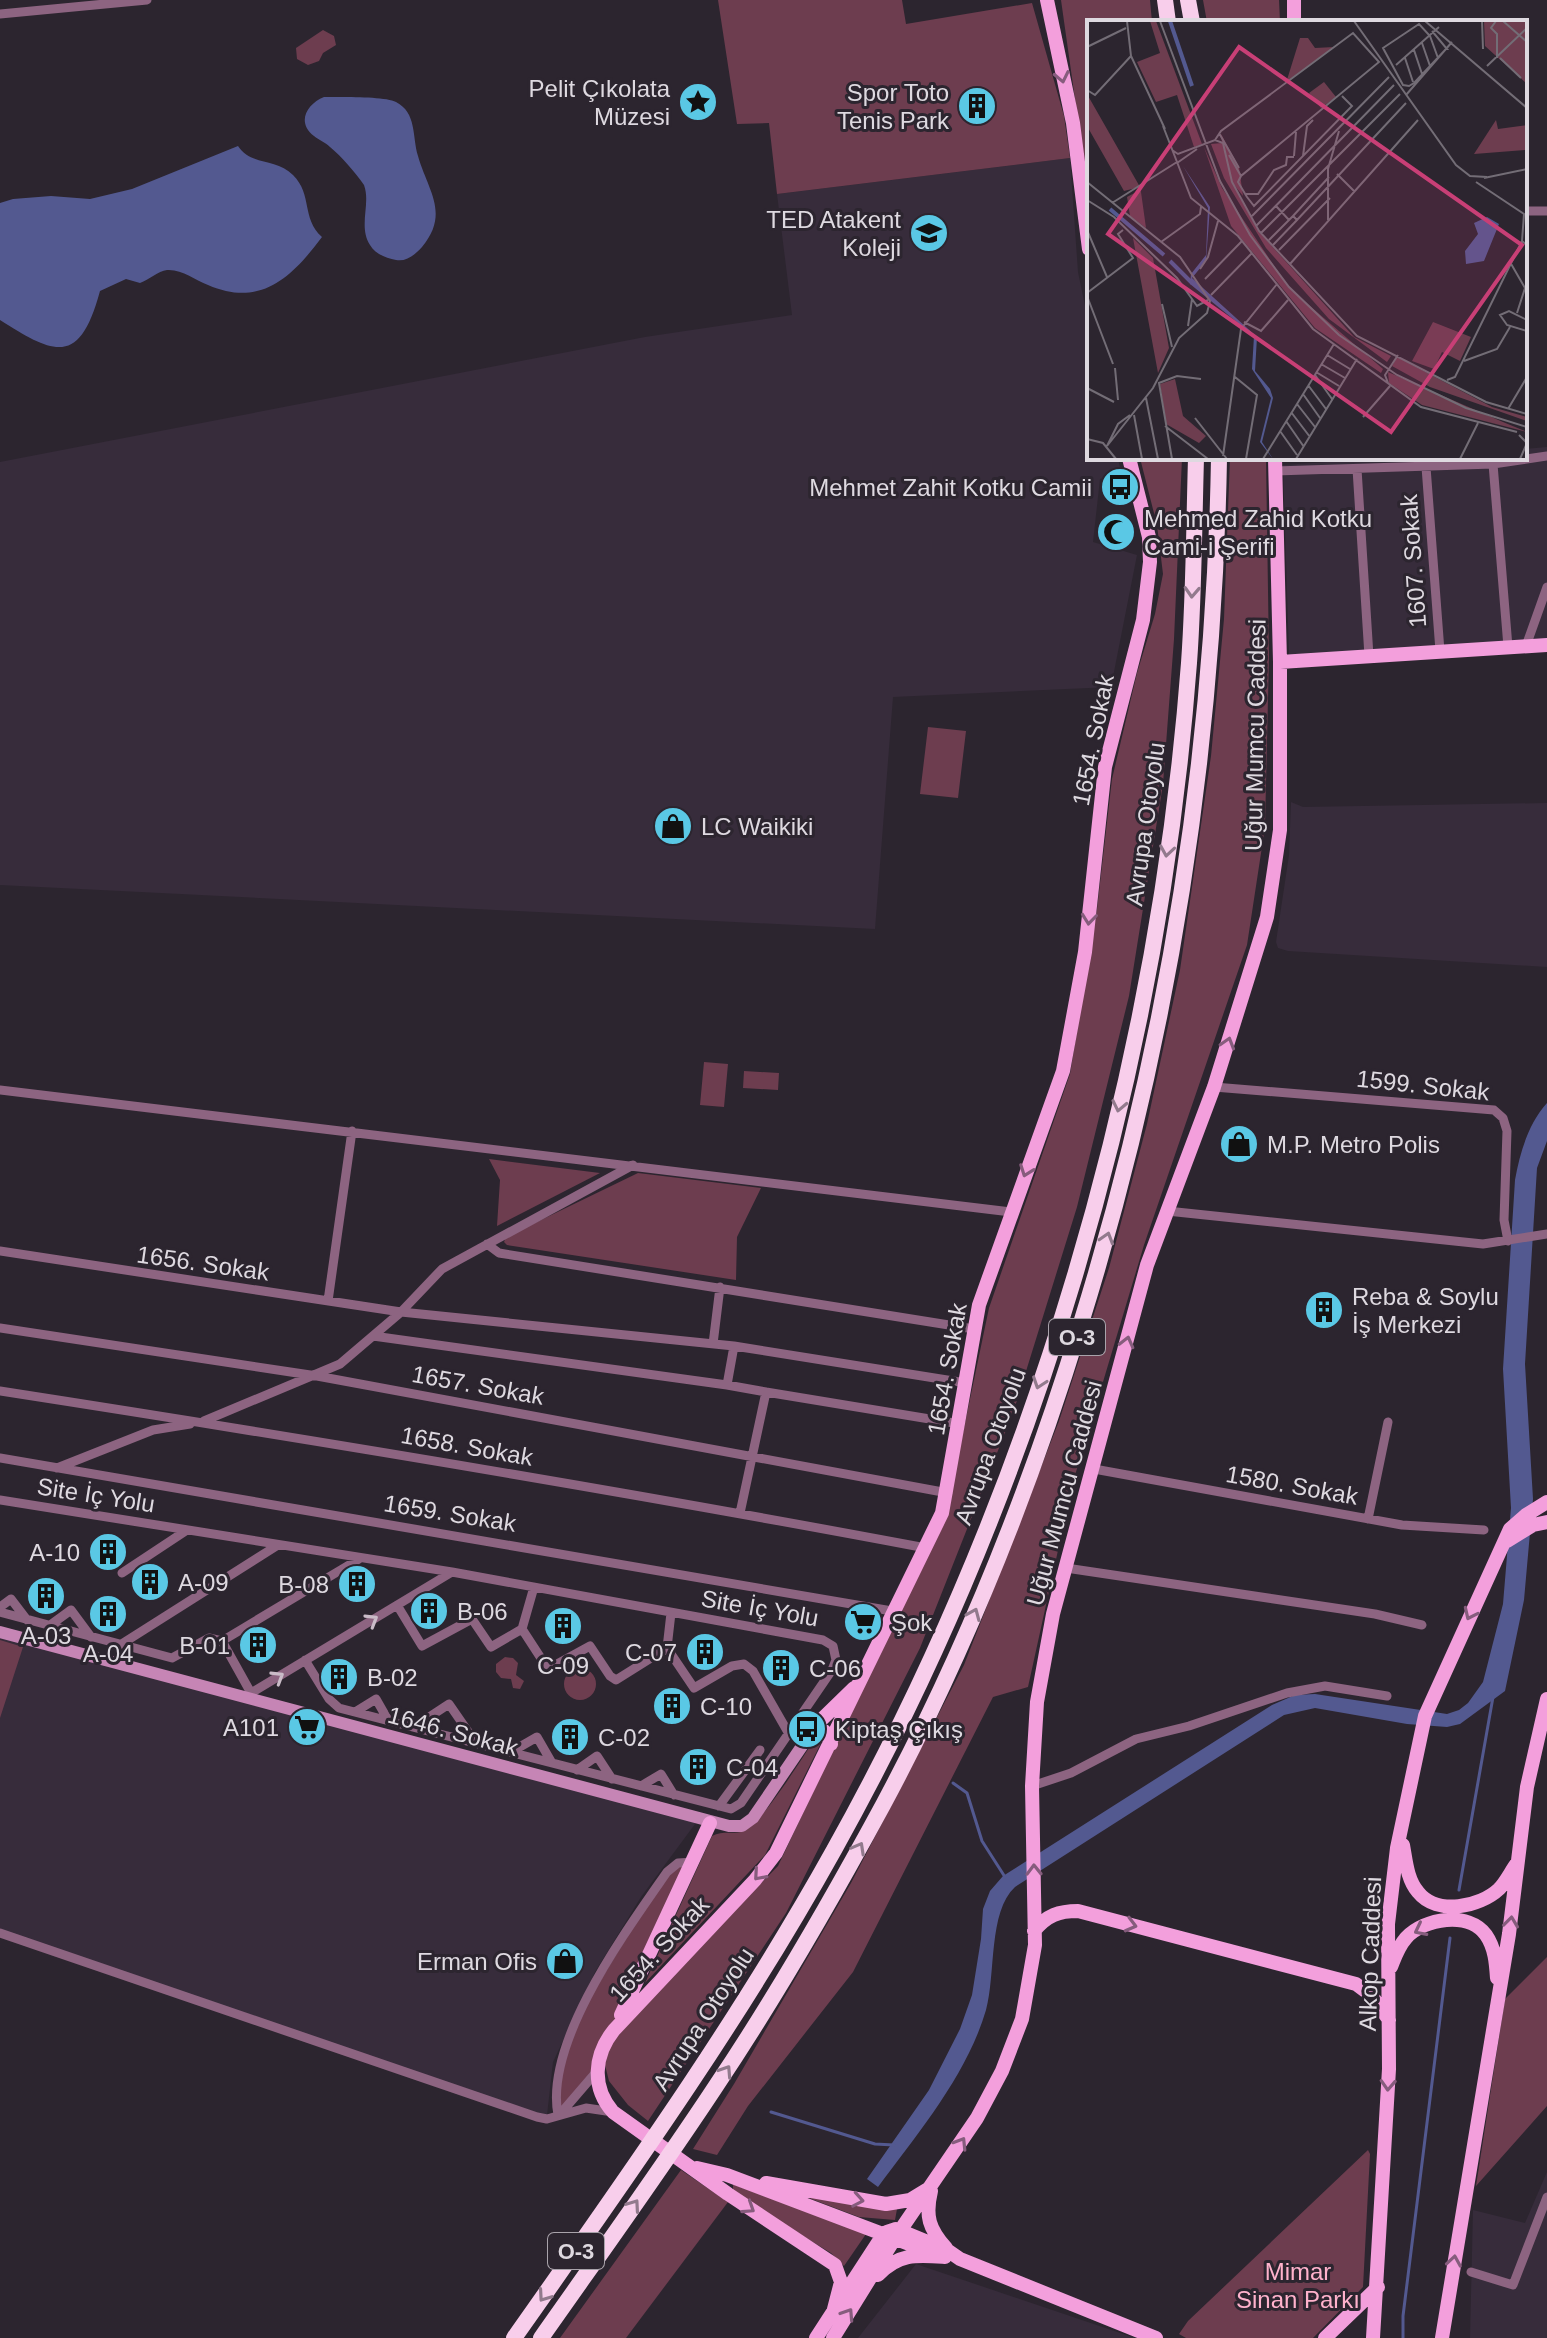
<svg xmlns="http://www.w3.org/2000/svg" width="1547" height="2338" font-family="Arial,sans-serif">
<rect width="100%" height="100%" fill="#2c252f"/>
<path fill="#372c3b" d="M1070 158 1078 272 1089 325V458H1118L1121 473 1100 479 1093 542 1137 555 1111 687 893 697 875 929 0 885V462L645 337 792 315 777 194Z
M1547 447V641L1289 655 1283 465 1385 458H1525V449Z
M1291 802 1303 807 1547 803V967L1288 951 1278 948 1276 942 1289 855Z
M0 1632 698 1820 641 1897 595 1972 553 2062 546 2124 0 1937Z
M1547 2172V2338H1470L1473 2210 1525 2223Z
M916 2264 1135 2338H858Z"/>
<path fill="#6d3d4f" d="M718 0H902L906 24 1032 3 1064 116 1070 158 777 194 769 123 737 124Z
M1061 0H1150L1152 22H1089V198Z
M1203 0H1279L1280 22H1207Z
M323 30 334 36 336 45 323 53 319 61 308 65 297 59 296 48Z
M1140 458H1182L1174 639 1163 784 1129 996 1077 1207 1014 1410 920 1648 786 1913 648 2121 628 2105 609 2081 604 2061 607 2049 656 1990 778 1866 947 1509 989 1308 1070 1074 1097 909 1112 779 1137 673 1155 614 1163 574 1157 525Z
M1230 458H1266L1269 656 1265 827 1247 945 1144 1245 1073 1482 1028 1687 993 1697 853 1972 748 2106 717 2155 693 2149 734 2084 851 1883 964 1665 1059 1421 1109 1268 1147 1124 1180 970 1211 756 1224 619Z
M928 727 966 731 958 798 920 794Z
M704 1062 728 1064 724 1107 700 1105Z
M744 1071 779 1073 778 1090 743 1088Z
M489 1159 600 1173 497 1226 500 1180Z
M638 1173 761 1188 737 1237 736 1280 507 1245 504 1242 506 1237Z
M0 1640 23 1647 0 1718Z
M505 1657 513 1658 518 1663 516 1675 524 1681 520 1689 513 1688 511 1679 501 1678 496 1672V1664Z
M564 1684a16 16 0 1 1 32 0a16 16 0 1 1-32 0Z
M815 1739 822 1741 765 1855 645 1983 712 1836C723 1830 734 1835 743 1831 763 1823 801 1759 815 1739Z
M694 1862 598 2064 558 2115 561 2060 582 2011 667 1871Z
M1547 1957V2106L1476 2186 1505 1999Z
M1368 2150 1370 2154 1363 2287 1313 2338H1186L1179 2334 1188 2321Z
M681 2170 728 2202 626 2338H560Z
M733 2185H735L866 2234 844 2266 831 2253 788 2227 733 2190Z
M793 2192 897 2209 895 2220 859 2217Z"/>
<path fill="#535990" d="M324 97C339 97 385 96 396 102 417 113 412 136 418 156 428 191 450 213 422 247 415 255 406 262 396 260 386 258 375 254 370 245 358 226 371 204 364 185 355 172 342 157 330 147 325 142 319 140 314 136 296 122 307 104 324 97Z
M238 146C251 166 276 158 293 175 313 195 301 218 322 237 292 277 261 308 208 285 195 280 182 269 167 270 158 271 149 280 140 283L126 279 100 291C80 365 56 356 0 320V203L13 199 51 196 90 199 132 189Z
M1547 1103V1141L1537 1168 1525 1364 1533 1499 1524 1600 1505 1691 1460 1724 1447 1727 1407 1724 1315 1708 1284 1715 1015 1887C988 1912 996 1974 986 2010 967 2075 918 2133 878 2187L867 2179 929 2090 960 2029 972 1995 981 1939 983 1909 990 1891 1003 1876 1272 1705 1295 1695 1315 1694 1447 1714 1459 1710 1468 1703 1483 1682 1503 1604 1511 1508 1503 1369 1515 1180C1520 1153 1528 1124 1547 1103Z"/>
<g fill="none" stroke-linecap="round" stroke-linejoin="round">
<path stroke="#535990" stroke-width="3" d="M953 1783 967 1793 982 1841 1005 1877
M1459 1890 1493 1697
M771 2112 875 2144 894 2145
M1403 2338V2316L1450 1938"/>
<path stroke="#8d6481" stroke-width="9" d="M0 14 147 0
M1525 211H1547
M1493 464 1508 647
M1426 467 1440 651
M1357 469 1369 656
M1275 471 1493 464 1547 456
M1526 646 1547 587
M1214 1087 1494 1110 1503 1118 1507 1131 1504 1220 1508 1241
M0 1090 1011 1212
M1167 1211 1483 1244 1547 1234
M487 1244 499 1253 974 1329
M0 1251 401 1312 734 1346 727 1385 766 1392 740 1513
M328 1301 352 1131
M0 1328 317 1376 948 1493
M373 1336 727 1385
M713 1344 720 1287
M734 1346 966 1383
M0 1391C309 1439 618 1490 926 1548
M766 1392 960 1424
M204 1421 340 1364 401 1312 442 1269 633 1165
M0 1458 892 1611
M57 1468 153 1430 190 1424
M1094 1469 1402 1525 1484 1530
M0 1500 452 1572 823 1640 833 1646 836 1660 832 1670 741 1803 731 1809 339 1708 329 1699 305 1660
M1368 1519 1388 1422
M1066 1568 1375 1614 1422 1625
M122 1573 187 1530
M397 1605 422 1646 472 1619 491 1647 522 1629 548 1669 590 1646 610 1676 616 1680 667 1648 694 1688 732 1666 744 1664 753 1671 789 1734
M0 1607 11 1599 27 1620
M0 1612 172 1658 209 1638 222 1641
M49 1626 71 1610 91 1637
M522 1629 534 1587
M222 1641 359 1559
M222 1641 251 1693
M120 1645 278 1545
M667 1648 671 1613
M251 1693 452 1572
M355 1712 376 1699 388 1720
M414 1727 449 1704 476 1743
M511 1752 537 1737 552 1763
M577 1770 597 1756 612 1779
M641 1786 661 1774 674 1795
M1032 1786 1071 1773 1136 1739 1189 1726 1287 1693 1325 1686 1387 1696
M719 1806 760 1750
M0 1933 537 2117 547 2119 586 2108 613 2112
M561 2113 598 2070
M558 2115C544 2042 626 1931 667 1872L678 1863 694 1862
M1471 2272 1513 2285 1547 2197"/>
<path stroke="#c685b5" stroke-width="12" d="M0 1632 729 1826H742L753 1818 817 1724"/>
<path stroke="#f39fdc" stroke-width="14" d="M1047 0 1073 123 1089 249
M1294 0V22
M1280 662 1547 645
M1507 1541 1533 1525 1547 1522
M831 1744 826 1733 817 1724 854 1688
M1403 1845C1406 1861 1407 1879 1418 1892 1437 1916 1480 1907 1499 1889 1506 1882 1511 1871 1517 1863
M1034 1931C1047 1915 1059 1911 1078 1911L1356 1984 1372 1996 1389 2020
M1391 1967C1395 1957 1398 1947 1406 1938 1424 1918 1469 1911 1486 1935 1495 1948 1496 1963 1497 1978
M621 2015 710 1823
M697 2168 727 2175 925 2250
M766 2183 886 2204 910 2200 928 2189
M931 2191C925 2216 929 2229 946 2248
M878 2275C899 2253 917 2255 945 2257
M833 2313 841 2282 835 2265 728 2194 613 2112C591 2087 594 2055 614 2030L755 1880 776 1853 942 1513 979 1305 1063 1071 1085 952 1105 767 1143 620 1150 562 1149 537 1129 458
M816 2338 879 2241 887 2232 896 2229 947 2250 960 2259 1156 2338
M833 2338 895 2238 977 2118 1002 2071 1022 2019 1035 1945 1032 1786 1037 1702 1053 1614 1147 1265 1214 1087 1267 917 1280 830V662L1275 458
M1325 2338 1378 2287
M1373 2338 1389 2069 1388 1924 1397 1848 1425 1716 1510 1529 1526 1515 1547 1502
M1442 2338 1509 1934 1527 1787 1547 1699"/>
<path stroke="#f8ceeb" stroke-width="16" d="M1165 0 1168 22
M1188 0 1192 22
M514 2338C626 2179 739 2021 834 1850 1034 1492 1158 1072 1189 663 1194 595 1194 526 1196 458
M541 2338C600 2254 660 2171 716 2086 777 1995 831 1901 883 1805 965 1652 1030 1489 1081 1323 1169 1040 1214 754 1219 458"/>
</g>
<defs><path id="oneway-chevron" d="M-2-3.5L2.5 0L-2 3.5" fill="none" stroke-width="1.6" stroke-linecap="round" stroke-linejoin="round" transform="scale(2)"/></defs>
<g stroke="#865c7d">
<use href="#oneway-chevron" transform="translate(1062 77) rotate(78)"/>
<use href="#oneway-chevron" transform="translate(1089 919) rotate(96)"/>
<use href="#oneway-chevron" transform="translate(1228 1043) rotate(-73)"/>
<use href="#oneway-chevron" transform="translate(1026 1171) rotate(110)"/>
<use href="#oneway-chevron" transform="translate(1127 1342) rotate(-76)"/>
<use href="#oneway-chevron" transform="translate(1470 1614) rotate(115)"/>
<use href="#oneway-chevron" transform="translate(1034 1870) rotate(-91)"/>
<use href="#oneway-chevron" transform="translate(759 1875) rotate(131)"/>
<use href="#oneway-chevron" transform="translate(1511 1922) rotate(-83)"/>
<use href="#oneway-chevron" transform="translate(1131 1925) rotate(15)"/>
<use href="#oneway-chevron" transform="translate(1420 1930) rotate(153)"/>
<use href="#oneway-chevron" transform="translate(1388 2085) rotate(93)"/>
<use href="#oneway-chevron" transform="translate(961 2143) rotate(-58)"/>
<use href="#oneway-chevron" transform="translate(858 2200) rotate(10)"/>
<use href="#oneway-chevron" transform="translate(749 2208) rotate(33)"/>
<use href="#oneway-chevron" transform="translate(1454 2261) rotate(-81)"/>
<use href="#oneway-chevron" transform="translate(848 2314) rotate(-57)"/>
</g>
<g stroke="#927a8d">
<use href="#oneway-chevron" transform="translate(1192 592) rotate(93)"/>
<use href="#oneway-chevron" transform="translate(1167 851) rotate(99)"/>
<use href="#oneway-chevron" transform="translate(1119 1106) rotate(102)"/>
<use href="#oneway-chevron" transform="translate(1107 1238) rotate(-73)"/>
<use href="#oneway-chevron" transform="translate(1039 1383) rotate(109)"/>
<use href="#oneway-chevron" transform="translate(974 1614) rotate(-67)"/>
<use href="#oneway-chevron" transform="translate(859 1848) rotate(-61)"/>
<use href="#oneway-chevron" transform="translate(726 2071) rotate(-57)"/>
<use href="#oneway-chevron" transform="translate(634 2205) rotate(-55)"/>
<use href="#oneway-chevron" transform="translate(544 2296) rotate(125)"/>
</g>
<g stroke="#cabcc8">
<use href="#oneway-chevron" transform="translate(372 1620) rotate(-31)"/>
<use href="#oneway-chevron" transform="translate(278 1677) rotate(-32)"/>
</g>
<defs>
<g id="sight-disc" transform="scale(2)"><circle r="9.5" fill="#5ac8e5" stroke="#2c252f"/><path d="M0-6L1.8-2.2L6-1.7L2.9 1.2L3.7 5.4L0 3.3L-3.7 5.4L-2.9 1.2L-6-1.7L-1.8-2.2Z" fill="#111"/></g>
<g id="building-disc" transform="scale(2)"><circle r="9.5" fill="#5ac8e5" stroke="#2c252f"/><path d="M-4-6H4V6H1V3H-1V6H-4ZM-2.5-4.3h1.7v1.8h-1.7ZM.8-4.3h1.7v1.8H.8ZM-2.5-1h1.7V.8h-1.7ZM.8-1h1.7V.8H.8Z" fill="#111"/></g>
<g id="school-disc" transform="scale(2)"><circle r="9.5" fill="#5ac8e5" stroke="#2c252f"/><path d="M0-5L7-2L0 1L-7-2ZM-4 1L0 2.5L4 1V4Q0 6-4 4Z" fill="#111"/></g>
<g id="bus-disc" transform="scale(2)"><circle r="9.5" fill="#5ac8e5" stroke="#2c252f"/><path d="M-5-6H5V4H4V6H2V4H-2V6H-4V4H-5ZM-3.5-4V0h7V-4ZM-3.5 1.2v1.5H-2V1.2ZM2 1.2v1.5H3.5V1.2Z" fill="#111"/></g>
<g id="mosque-disc" transform="scale(2)"><circle r="9.5" fill="#5ac8e5" stroke="#2c252f"/><path d="M3.5-4.9A6 6 0 1 0 3.5 4.9A5 5 0 1 1 3.5-4.9Z" fill="#111"/></g>
<g id="shop-disc" transform="scale(2)"><circle r="9.5" fill="#5ac8e5" stroke="#2c252f"/><path d="M-5-2.5h2.3a2.7 3.5 0 0 1 5.4 0H5L5.5 6h-11ZM-1.5-2.5h3a1.5 2.3 0 0 0-3 0Z" fill="#111"/></g>
<g id="supermarket-disc" transform="scale(2)"><circle r="9.5" fill="#5ac8e5" stroke="#2c252f"/><path d="M-6-5.5h2.5l.6 2H6L4.5 2H-2.5L-4.4-4H-6ZM-1.5 3.2a1.3 1.3 0 1 0 .1 0ZM3 3.2a1.3 1.3 0 1 0 .1 0Z" fill="#111"/></g>
</defs>
<g fill-rule="evenodd">
<use href="#sight-disc" x="698" y="102"/>
<use href="#building-disc" x="977" y="106"/>
<use href="#school-disc" x="929" y="233"/>
<use href="#bus-disc" x="1120" y="487"/>
<use href="#mosque-disc" x="1116" y="532"/>
<use href="#shop-disc" x="673" y="826"/>
<use href="#shop-disc" x="1239" y="1144"/>
<use href="#building-disc" x="1324" y="1310"/>
<use href="#building-disc" x="108" y="1552"/>
<use href="#building-disc" x="150" y="1582"/>
<use href="#building-disc" x="357" y="1584"/>
<use href="#building-disc" x="46" y="1596"/>
<use href="#building-disc" x="429" y="1611"/>
<use href="#building-disc" x="108" y="1614"/>
<use href="#supermarket-disc" x="863" y="1622"/>
<use href="#building-disc" x="563" y="1626"/>
<use href="#building-disc" x="258" y="1645"/>
<use href="#building-disc" x="705" y="1652"/>
<use href="#building-disc" x="781" y="1668"/>
<use href="#building-disc" x="339" y="1677"/>
<use href="#building-disc" x="672" y="1706"/>
<use href="#supermarket-disc" x="307" y="1727"/>
<use href="#bus-disc" x="807" y="1729"/>
<use href="#building-disc" x="570" y="1737"/>
<use href="#building-disc" x="698" y="1767"/>
<use href="#shop-disc" x="565" y="1961"/>
</g>
<g text-anchor="middle" dominant-baseline="central" stroke-width="6" stroke-linejoin="round" paint-order="stroke">
<g fill="#2c252f" stroke="#a9a3ab" stroke-width="2">
<rect x="1049" y="1319" width="56" height="36" rx="6"/>
<rect x="548" y="2233" width="56" height="36" rx="6"/>
</g>
<g font-size="22" font-weight="bold" fill="#ded9e0">
<text x="1077" y="1337">O-3</text>
<text x="576" y="2251">O-3</text>
</g>
<g font-size="24" fill="#ded9e0" stroke="#2c252f" text-anchor="start">
<text x="670" y="88" text-anchor="end">Pelit Çıkolata<tspan x="670" dy="28">Müzesi</tspan></text>
<text x="949" y="92" text-anchor="end">Spor Toto<tspan x="949" dy="28">Tenis Park</tspan></text>
<text x="901" y="219" text-anchor="end">TED Atakent<tspan x="901" dy="28">Koleji</tspan></text>
<text x="1092" y="487" text-anchor="end">Mehmet Zahit Kotku Camii</text>
<text x="1144" y="518">Mehmed Zahid Kotku<tspan x="1144" dy="28">Cami-i Şerifi</tspan></text>
<text x="701" y="826">LC Waikiki</text>
<text x="1267" y="1144">M.P. Metro Polis</text>
<text x="1352" y="1296">Reba &amp; Soylu<tspan x="1352" dy="28">İş Merkezi</tspan></text>
<text x="80" y="1552" text-anchor="end">A-10</text>
<text x="178" y="1582">A-09</text>
<text x="329" y="1584" text-anchor="end">B-08</text>
<text x="457" y="1611">B-06</text>
<text x="891" y="1622">Şok</text>
<text x="46" y="1635" text-anchor="middle">A-03</text>
<text x="230" y="1645" text-anchor="end">B-01</text>
<text x="677" y="1652" text-anchor="end">C-07</text>
<text x="108" y="1653" text-anchor="middle">A-04</text>
<text x="563" y="1665" text-anchor="middle">C-09</text>
<text x="809" y="1668">C-06</text>
<text x="367" y="1677">B-02</text>
<text x="700" y="1706">C-10</text>
<text x="279" y="1727" text-anchor="end">A101</text>
<text x="835" y="1729">Kiptaş Çıkış</text>
<text x="598" y="1737">C-02</text>
<text x="726" y="1767">C-04</text>
<text x="537" y="1961" text-anchor="end">Erman Ofis</text>
</g>
<g font-size="24" fill="#ded9e0" stroke="#2c252f">
<text transform="translate(1413 561) rotate(-94)">1607. Sokak</text>
<text transform="translate(1255 735) rotate(-89)">Uğur Mumcu Caddesi</text>
<text transform="translate(1093 740) rotate(-79)">1654. Sokak</text>
<text transform="translate(1145 824) rotate(-82)">Avrupa Otoyolu</text>
<text transform="translate(1423 1085) rotate(6)">1599. Sokak</text>
<text transform="translate(203 1263) rotate(8)">1656. Sokak</text>
<text transform="translate(947 1369) rotate(-80)">1654. Sokak</text>
<text transform="translate(478 1385) rotate(10)">1657. Sokak</text>
<text transform="translate(467 1446) rotate(10)">1658. Sokak</text>
<text transform="translate(990 1446) rotate(-70)">Avrupa Otoyolu</text>
<text transform="translate(1292 1485) rotate(10)">1580. Sokak</text>
<text transform="translate(1064 1493) rotate(-75)">Uğur Mumcu Caddesi</text>
<text transform="translate(96 1495) rotate(9)">Site İç Yolu</text>
<text transform="translate(450 1513) rotate(9)">1659. Sokak</text>
<text transform="translate(760 1608) rotate(10)">Site İç Yolu</text>
<text transform="translate(453 1731) rotate(15)">1646. Sokak</text>
<text transform="translate(659 1949) rotate(-47)">1654. Sokak</text>
<text transform="translate(1370 1954) rotate(-88)">Alkop Caddesi</text>
<text transform="translate(703 2019) rotate(-57)">Avrupa Otoyolu</text>
</g>
<g font-size="24" fill="#ffb2cc" stroke="#2c252f">
<text x="1298" y="2271">Mimar<tspan x="1298" dy="28">Sinan Parkı</tspan></text>
</g>
</g>
<g transform="translate(1087 20)">
<rect width="440" height="440" fill="#2c252f"/>
<path d="M63 1H69L115 124 107 127 90 75 69 82 50 42 73 33ZM397 1H440V64L398 26ZM213 18H221L228 28 247 27 199 63ZM237 62 249 77 234 88 222 73ZM0 74 53 167 37 171 0 106ZM409 100 411 109 440 105 438 130 387 134ZM134 114 152 147 156 176 144 161 172 212 267 317 304 336 300 342 242 299 179 228 137 158 124 124 135 123ZM117 127 135 168 202 268 296 349 294 353 228 308 144 206ZM53 170 54 172 59 208 43 196 40 177ZM46 218 66 238 82 328 71 353ZM346 302 384 317 373 341 355 332 347 349 325 341ZM310 337 405 387 440 397V401L343 367 305 346ZM301 352 416 402 440 412 335 385 302 363ZM88 359 96 396 119 416 112 423 79 404 73 364Z" fill="#6d3d4f"/>
<path d="M96 146 123 187 119 241 105 258 170 317 168 351 183 369 186 378 175 422 186 439 173 422 184 378 165 349 167 316 103 264 104 254 119 235 121 188ZM400 197 412 204 397 241 379 244 378 231 391 214 387 203Z" fill="#535990"/>
<path fill="none" stroke="#535990" stroke-width="4" d="M83 1 105 66M23 189 77 235M83 241 105 263"/>
<path fill="none" stroke="#736d76" stroke-width="2" d="M40 1 44 36 78 109M73 1 133 161 163 215 202 267 252 315 310 355 379 388 440 407M267 1 369 145 383 156 400 157M338 1 440 88M395 1 396 29M409 1 404 8 410 14V38M416 1 440 22M345 11 360 29H359L327 63 322 66 316 65 296 28 332 4 343 16 351 38M335 23 343 46M0 27 39 8M327 30 335 54M318 38 326 62M413 38 434 58M309 45 352 7M400 46 440 8M0 70 8 75 44 36M319 75 365 22M76 106 104 178 151 216 226 309 334 387 430 412M132 113 152 148M128 120 134 111 266 13 292 42 154 156 151 162 160 177M85 130 91 134 128 120 136 123 145 162 172 211 270 316 399 382 440 394M142 135 154 156M207 136 209 112M216 136 220 106 226 100M90 143 110 129M250 154 268 172M397 158 440 149M0 162 93 237 123 281 120 293 92 318 66 368 20 426M389 162 437 194 435 221 440 225M159 174H171L187 150 199 145 200 137H207M160 177 167 186 265 86 255 76M0 180 27 197 90 258 110 286 121 280M25 183 90 142M189 186 202 200 206 196 210 200 319 83M165 196 302 57M206 196 242 157M241 200V149L252 111M169 206 307 65M0 210 20 257M174 213 313 74M182 220 202 200M74 222 113 194 114 187M186 225 210 200M192 230 243 178M423 242 438 268 430 293M203 244 331 100M113 249 121 237 131 201M118 259 155 221M0 273 46 238 31 214 36 210M124 275 165 233M0 276 26 344M75 284 85 327M440 300 422 291 413 295 420 305 440 311M157 302 174 311 201 280M101 306 105 279M240 335 263 349M377 341 410 329 423 307M234 344 258 358M28 348 31 380M229 352 252 366M228 355 245 379M148 357 170 375 159 439M360 360 368 357 435 221M301 363 298 355 311 335M221 365 239 389M0 368 27 382M216 374 233 398M59 378 71 439M210 384 228 407M421 389 440 357M204 392 223 417M47 395 55 439M276 397 303 366M108 398 140 439M199 401 217 427M78 406 121 439M193 411 210 435M432 415 440 423 433 439M0 419 16 423 29 439M20 426 31 404 43 395M136 436 154 309 190 264M85 439 72 363 90 356 114 359M176 439 247 324M209 439 270 339M373 439 391 403"/>
<path fill="#c83f76" fill-opacity="0.15" stroke="#c83f76" stroke-width="4" d="M152 27 435 225 304 412 21 214Z"/>
<rect width="440" height="440" fill="none" stroke="#ded9e0" stroke-width="4"/>
</g>
</svg>
